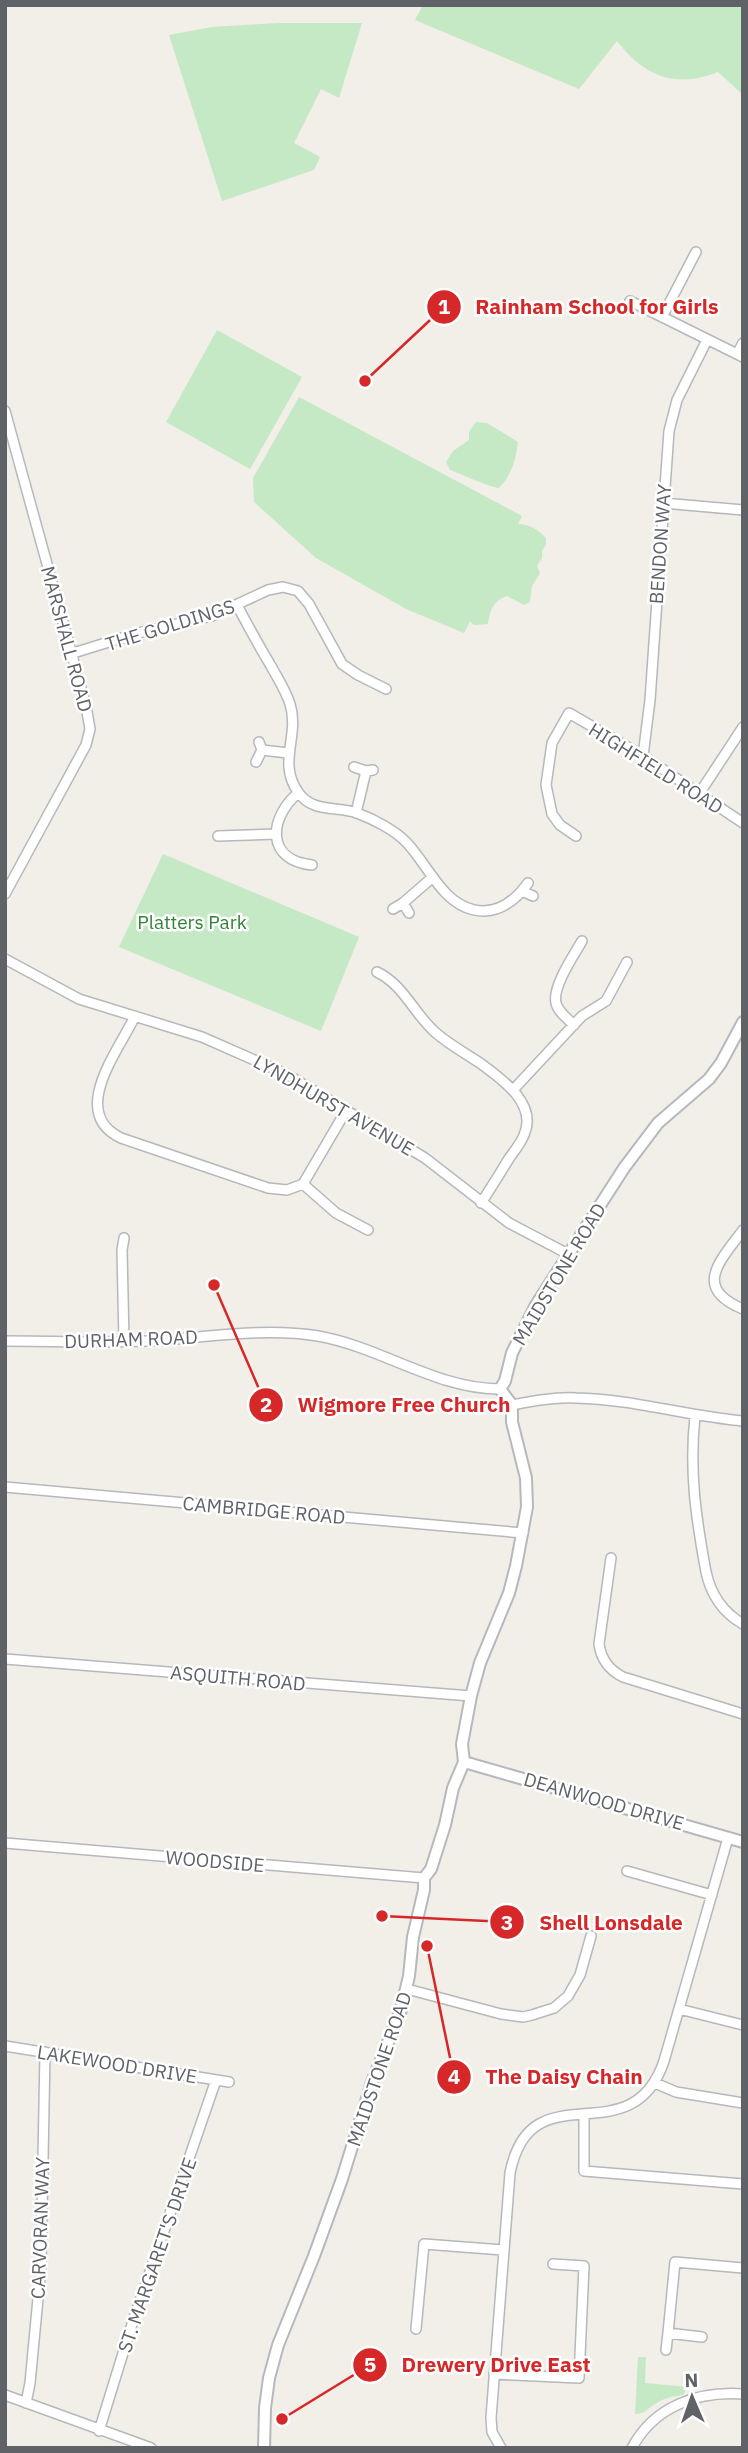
<svg xmlns="http://www.w3.org/2000/svg" width="748" height="2453" font-family="'IBM Plex Sans',sans-serif">
<rect width="100%" height="100%" fill="#f1efe8"/>
<path fill="#c5e8c5" d="M423 5H743V95L718 72C675 89 644 76 617 41L579 89 415 20Z
M277 23H362L339 98 321 89 294 143 320 157 314 170 222 201 169 35 212 27Z
M217 330 302 377 250 469 166 422Z
M299 397 522 516 518 524C529 524 539 530 546 538V545L542 550V558L537 566 540 573 532 586 530 602 524 605 507 596C493 601 490 610 488 624L474 625 470 621 464 633 406 609 316 558 254 502 253 478Z
M476 422 487 423 518 442C516 459 512 475 499 488 489 487 461 474 450 470L446 462 453 451 469 440V432Z
M163 854 359 937 321 1031 119 947Z
M638 2357H646L645 2383 688 2387 683 2395C673 2396 664 2398 655 2404 647 2409 645 2414 635 2414Z"/>
<g fill="none" stroke-linecap="round" stroke-linejoin="round">
<g stroke="#b5b8bc" stroke-width="12">
<path id="minor" d="M630 301 743 357
M662 317 696 252
M737 354 743 343
M5 411 86 706 90 729 86 745 5 894
M663 503 743 510
M237 605C248 626 259 646 271 666 278 679 286 691 290 704 300 736 277 762 298 792 312 813 337 806 357 813 373 819 395 830 407 843 428 865 442 903 474 910 498 915 515 901 528 883
M70 654 138 633 212 616 268 590 283 587 298 591 309 604 342 664 358 675 386 689
M262 750 288 753
M643 756 650 700 669 431 677 400 707 340
M256 762 262 750 259 742
M354 767 366 771 373 770
M298 793C269 818 265 860 312 865
M699 794 743 727
M356 813 366 771
M218 836 276 834
M576 836 560 825 552 814 546 785 552 743 569 713 643 756 743 823
M522 891 533 896
M403 903 433 877
M393 909 403 903 409 913
M5 959 79 999 202 1037 286 1074 425 1158 509 1223 568 1254
M377 972C404 985 414 1014 436 1033 450 1045 465 1053 480 1063 502 1079 538 1104 524 1135 521 1143 515 1150 510 1157 500 1173 491 1188 481 1203
M135 1016C119 1050 68 1113 121 1138L268 1188 287 1190 303 1184 347 1109
M574 1025C568 1019 558 1012 556 1003 552 987 574 955 582 941
M513 1090 582 1016 606 1001 627 962
M303 1184 336 1213 368 1230
M743 1230C720 1261 692 1288 743 1309
M5 1341C53 1341 101 1343 149 1341 204 1338 263 1327 318 1336 381 1347 436 1389 500 1389
M124 1342 122 1250 124 1238
M512 1405C533 1401 554 1397 576 1398 632 1399 687 1416 743 1421
M695 1416C689 1471 696 1518 706 1572 711 1595 722 1612 743 1624
M5 1487 523 1533
M611 1558 599 1644C601 1659 609 1670 623 1677L743 1714
M5 1659 471 1696
M5 1843 424 1878
M627 1871 712 1895
M407 1989 501 2014 523 2017 532 2015 554 2008 568 1996 580 1975 591 1936
M679 2009 743 2025
M5 2046 229 2082
M655 2083 676 2092 743 2103
M584 2114V2171L743 2184
M416 2329 424 2244 503 2250
M702 2337 668 2333 675 2262 743 2268
M666 2350 668 2333
M494 2374 579 2378 584 2266 553 2264
M5 2395 151 2448
M26 2403 30 2383 41 2267 45 2052
M99 2431 132 2324 216 2080
M501 2448 492 2432 491 2418 510 2173C531 2067 631 2159 664 2061L728 1838
M632 2448C654 2406 698 2391 743 2394"/>
</g>
<g stroke="#b5b8bc" stroke-width="14">
<path id="tertiary" d="M464 1762 743 1842
M264 2448 265 2408 269 2378 278 2345 314 2256 342 2179 372 2082 401 2010 409 1976 413 1937 424 1890V1878L431 1869 445 1825 453 1788 464 1762 462 1744 471 1696 480 1663 509 1593 516 1566 527 1507 526 1478 512 1422V1405L500 1389 505 1381 512 1353 536 1305 624 1168 658 1123 709 1079 721 1063 743 1022"/>
</g>
<use href="#minor" stroke="#fff" stroke-width="9"/>
<use href="#tertiary" stroke="#fff" stroke-width="10"/>
</g>
<g text-anchor="middle" dominant-baseline="central" stroke-width="5" stroke-linejoin="round" paint-order="stroke">
<g font-size="19" fill="#5f6368" stroke="#fff">
<text transform="translate(660 544) rotate(-86)">BENDON WAY</text>
<text transform="translate(170 625) rotate(-17)">THE GOLDINGS</text>
<text transform="translate(67 639) rotate(75)">MARSHALL ROAD</text>
<text transform="translate(656 768) rotate(32)">HIGHFIELD ROAD</text>
<text transform="translate(334 1105) rotate(30)">LYNDHURST AVENUE</text>
<text transform="translate(559 1274) rotate(-59)">MAIDSTONE ROAD</text>
<text transform="translate(131 1339) rotate(-2)">DURHAM ROAD</text>
<text transform="translate(264 1510) rotate(5)">CAMBRIDGE ROAD</text>
<text transform="translate(238 1678) rotate(5)">ASQUITH ROAD</text>
<text transform="translate(604 1801) rotate(16)">DEANWOOD DRIVE</text>
<text transform="translate(215 1861) rotate(5)">WOODSIDE</text>
<text transform="translate(117 2064) rotate(9)">LAKEWOOD DRIVE</text>
<text transform="translate(379 2069) rotate(-71)">MAIDSTONE ROAD</text>
<text transform="translate(40 2228) rotate(-88)">CARVORAN WAY</text>
<text transform="translate(157 2255) rotate(-71)">ST. MARGARET'S DRIVE</text>
</g>
<g font-size="19" fill="#348238" stroke="#fff">
<text x="192" y="922">Platters Park</text>
</g>
</g>
<path fill="none" stroke="#d62828" stroke-width="2.5" d="M365 381L444 307M214 1285L266 1405M382 1916L507 1922M427 1946L454 2077M282 2419L370 2365"/>
<g fill="#d62828" stroke="#fff" stroke-width="2.5">
<circle cx="365" cy="381" r="7"/>
<circle cx="214" cy="1285" r="7"/>
<circle cx="382" cy="1916" r="7"/>
<circle cx="427" cy="1946" r="7"/>
<circle cx="282" cy="2419" r="7"/>
<circle cx="444" cy="307" r="18"/>
<circle cx="266" cy="1405" r="18"/>
<circle cx="507" cy="1922" r="18"/>
<circle cx="454" cy="2077" r="18"/>
<circle cx="370" cy="2365" r="18"/>
</g>
<g font-size="21" text-anchor="middle" font-weight="bold" fill="#fff">
<text x="444" y="314">1</text>
<text x="266" y="1412">2</text>
<text x="507" y="1930">3</text>
<text x="454" y="2084">4</text>
<text x="370" y="2372">5</text>
</g>
<g font-size="21" text-anchor="middle" font-weight="bold" fill="#d62828" stroke="#fff" stroke-width="5" stroke-linejoin="round" paint-order="stroke">
<text x="597" y="314">Rainham School for Girls</text>
<text x="404" y="1412">Wigmore Free Church</text>
<text x="611" y="1930">Shell Lonsdale</text>
<text x="564" y="2084">The Daisy Chain</text>
<text x="496" y="2372">Drewery Drive East</text>
</g>
<rect width="748" height="2453" fill="none" stroke="#5f6368" stroke-width="14"/>
<g transform="translate(692 2397) rotate(358)" stroke="#ffffff" stroke-width="5" paint-order="stroke">
<path d="M0-5L12 26L0 18L-12 26Z" fill="#5f6368"/>
<text y="-10" font-size="19" font-weight="bold" text-anchor="middle" fill="#5f6368">N</text>
</g>
</svg>
